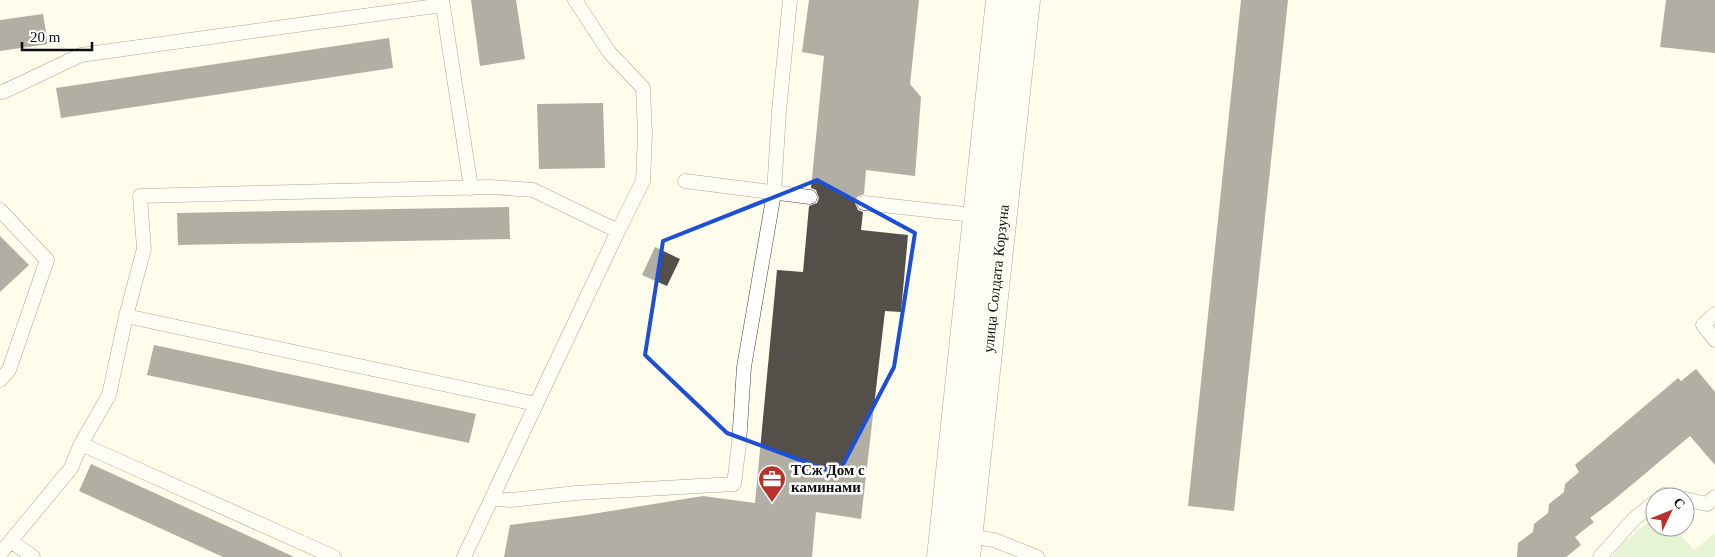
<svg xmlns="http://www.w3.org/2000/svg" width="1715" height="557" font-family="Georgia,serif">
<rect width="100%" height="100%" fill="#fefdec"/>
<path fill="#cbe7b8" d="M1655 516V527H1685V530L1680 534 1694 550 1715 533V557H1612L1621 545Z"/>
<path fill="#544f49" d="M471 0H516L525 59 480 66Z
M809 0H919L910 84 921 97 915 176 866 170 864 194 857 197 855 203 858 210 863 212 861 230 908 235 901 312 885 311 861 519 816 512 812 557H504L510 525 586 515 703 496 755 503 777 270 803 272 809 206 817 203 819 198 816 190 811 188 824 56 802 52Z
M1241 0H1288L1234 511 1188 506Z
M1666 0H1715V53L1660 47Z
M43 14 48 44 0 51V20Z
M389 38 393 68 61 118 56 88Z
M603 103 605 168 539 169 537 104Z
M509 207 510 239 178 245 177 213Z
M0 236 29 265 0 292Z
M655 247 680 259 667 286 642 275Z
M154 345 476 414 469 443 147 375Z
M1696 369 1715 392V465L1690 436 1610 503 1590 518 1594 522 1575 537 1581 545 1566 557H1517L1518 543 1533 532 1534 524 1548 513 1549 504 1564 492 1565 484 1579 472 1575 465 1678 378 1681 381Z
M91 464 240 532 294 557H223L79 491Z"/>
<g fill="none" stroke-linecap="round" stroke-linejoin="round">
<g stroke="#3f3f3f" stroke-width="15">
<path id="service" d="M442 0 471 188
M0 92H3L81 55 442 5
M685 181 810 197
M864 203 982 216
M0 210 47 260 9 370 0 380
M1715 314 1703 325 1715 340
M126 316 536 404
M81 444 334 557
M1661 497 1664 495 1676 497
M492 499 511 500 576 493 734 484 739 444 744 367 774 193 779 111 790 0
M1685 499 1707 504 1715 497
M968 536 994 540 1037 557
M11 541 33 557
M0 554 71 468 81 444 109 395 126 316 144 249 140 196 491 187 533 190 618 231
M464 557 618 231 643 181 645 134 643 88 609 52 575 0
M1600 557 1634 519 1655 502"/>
</g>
<g stroke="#3f3f3f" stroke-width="29">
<g id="tertiary">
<path d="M941 557 1000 0"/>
<path id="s1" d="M966 557 1026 0"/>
</g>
</g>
<use href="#service" stroke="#fff" stroke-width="14"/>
<use href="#tertiary" stroke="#fff" stroke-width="28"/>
</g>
<path d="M0 0H1715V557H0ZM817 180 915 233 894 367 838 474 727 433 645 355 663 241Z" fill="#fefdec" fill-opacity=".55" fill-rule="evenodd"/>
<path fill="none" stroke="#1d4ed8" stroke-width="4" stroke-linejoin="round" d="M817 180 915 233 894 367 838 474 727 433 645 355 663 241Z"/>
<defs>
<g id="office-pin" transform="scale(1.4375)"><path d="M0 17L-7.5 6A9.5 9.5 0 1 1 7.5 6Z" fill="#b6322a" stroke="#fff"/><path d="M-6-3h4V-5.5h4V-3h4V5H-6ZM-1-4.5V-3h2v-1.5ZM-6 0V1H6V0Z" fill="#fff"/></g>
</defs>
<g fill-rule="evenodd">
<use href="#office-pin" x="772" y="479"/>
</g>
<g text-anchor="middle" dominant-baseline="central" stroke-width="5" stroke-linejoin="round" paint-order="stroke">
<g font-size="15" fill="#0c0c0c" stroke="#fff">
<text stroke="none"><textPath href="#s1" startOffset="280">улица Солдата Корзуна</textPath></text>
</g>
<g font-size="15" font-weight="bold" fill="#0c0c0c" stroke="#fff" text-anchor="start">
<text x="791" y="470">ТСж Дом с<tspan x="791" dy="17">каминами</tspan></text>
</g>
</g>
<g transform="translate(1670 512) rotate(47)"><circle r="24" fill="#ffffff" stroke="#9e9e9e"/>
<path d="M0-4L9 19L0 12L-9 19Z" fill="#b6322a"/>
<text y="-8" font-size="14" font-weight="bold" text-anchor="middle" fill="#0c0c0c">С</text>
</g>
<path d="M22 42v8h70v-8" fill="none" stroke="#0c0c0c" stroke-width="2.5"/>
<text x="30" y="42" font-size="15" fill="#0c0c0c" stroke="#ffffff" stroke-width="4" paint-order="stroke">20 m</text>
</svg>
